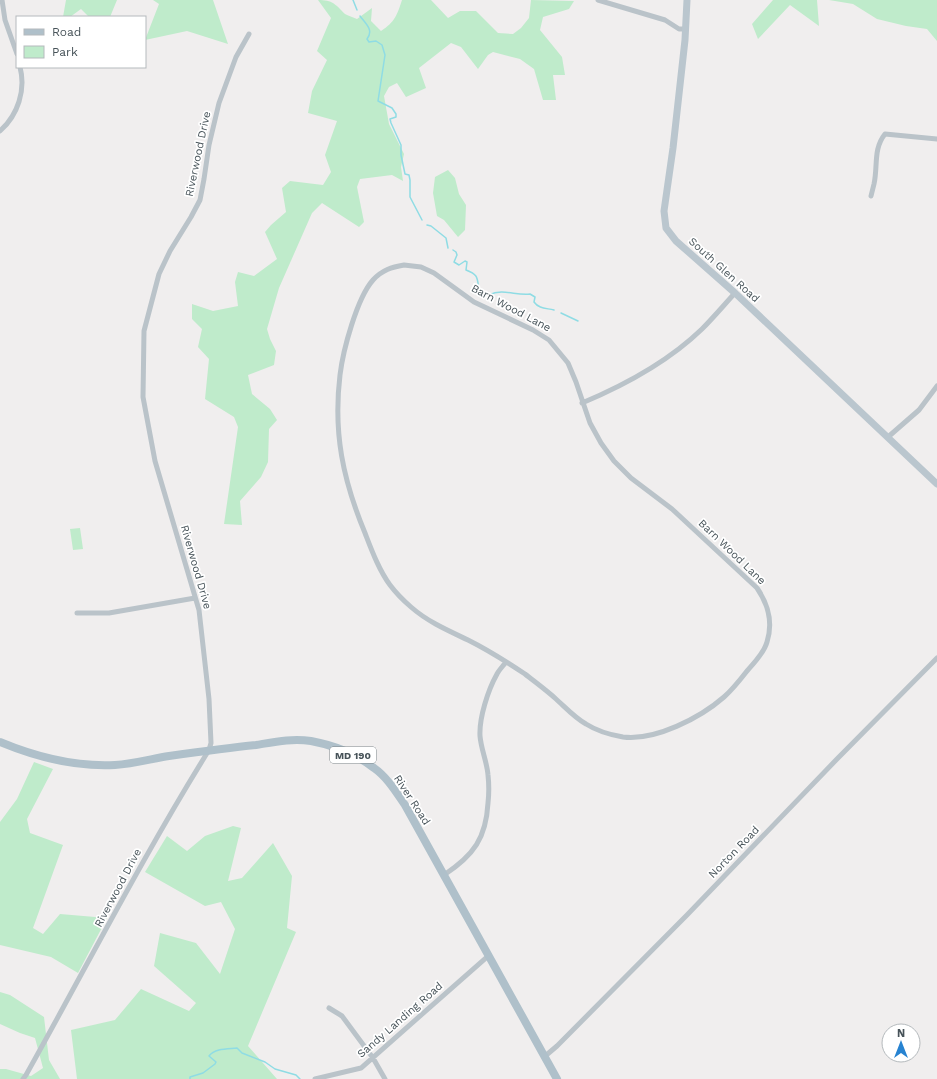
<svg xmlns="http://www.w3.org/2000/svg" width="937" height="1079" font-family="'Work Sans',sans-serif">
<rect width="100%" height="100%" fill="#f0eeee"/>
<path fill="#bfebcb" d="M66 0H117L110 17H89L81 9 70 17H63Z
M153 0H213L228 44 187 31 145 40 159 4Z
M318 0C333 0 335 4 345 14 348 16 353 17 357 19L372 8 371 21 381 31C395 22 397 15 402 0H431L448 18 460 11H476L498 33 513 34 521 28 529 18 531 0 574 1 569 9 543 17 540 30 562 57 565 75H553L556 100H543L534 69 520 59 493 52 488 55 478 69 461 47 451 43 419 68 426 88 406 97 397 83 389 87 384 96 389 124 404 154 401 167 403 181 392 175 360 179 357 187 364 222 359 227 322 203 312 213 279 288 267 329 270 339 276 351 274 365 248 375 252 394 270 409 277 420 269 429 268 462 261 477 240 501 242 525 224 524 238 427 234 417 205 399 209 359 198 347 202 329 192 319V304L213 311 238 306 235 282 238 272 254 276 277 259 265 232 271 225 286 212 282 188 290 181 323 185 331 172 325 155 337 121 308 113 312 91 327 60 317 51 331 18Z
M773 0H817L819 26 790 5 758 39 752 24Z
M829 0H937V41L927 29 906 26 877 19 853 4Z
M448 170 455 178 459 194 466 205 465 230 458 237 444 220 437 216 433 193 435 177Z
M80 528 83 549 73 550 70 529Z
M34 762 53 769 27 819 30 833 63 845 33 928 43 934 60 914 107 918 78 973 51 957 0 945V822L17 799Z
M233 826 241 828 228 881 242 878 273 843 292 876 287 928 296 932 248 1046 277 1079H77L71 1030 115 1020 141 989 189 1011 196 1003 154 966 160 933 196 943 220 974 235 929 221 902 205 906 145 872 167 836 187 851 205 836Z
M0 992 10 995 44 1017 49 1060 60 1079H0V1069H6L31 1076 43 1068 35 1038 20 1033 0 1024Z"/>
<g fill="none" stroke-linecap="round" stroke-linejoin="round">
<path stroke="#8fdce4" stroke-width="1.5" d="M353 0 357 10
M360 16C366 24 374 30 367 39L369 42 376 41 382 45 385 55 378 101 392 108 396 114V117L390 119 391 123 401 145V155L405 174 409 175 410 180V197L422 220
M427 225 431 226 446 238 448 248
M453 250 456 252 457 255 454 262 459 265 465 261 467 262 466 270C479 275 477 278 479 290L484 293
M489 295C503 288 516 296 530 294L535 297 534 302C539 309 546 308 554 310
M561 313 578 321
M190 1079V1077L203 1073 215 1064 216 1062 209 1056C215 1048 228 1049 237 1048L242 1053 265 1062 275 1069 296 1075 300 1079"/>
<path stroke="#bac3c9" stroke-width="5" d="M2 0 5 20 17 54
M598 0 665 20 679 29H686
M0 131C18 115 26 90 20 67
M871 196C872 192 873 188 874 184 878 166 873 149 885 134L937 139
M404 265 421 267 434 273 474 302 533 330 549 340 568 363 576 382 590 423 601 443 614 461 631 478 672 509 757 588C768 604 773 623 767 642 764 653 754 663 747 671 740 680 732 690 724 697 700 718 655 741 623 737 611 735 597 731 586 724 575 718 565 707 556 699 546 690 535 682 525 674 507 662 488 650 468 640 449 631 428 622 411 607 404 601 396 593 390 585 379 570 372 551 365 533 343 480 333 433 340 375 343 350 357 298 373 280 382 270 392 267 404 265Z
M582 403C625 385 668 362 702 329 713 318 724 305 735 293
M888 437 919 410 937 386
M77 613H109L195 598
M444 875C474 855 486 838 488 803 489 794 489 784 488 775 487 762 481 749 480 736 479 718 488 690 497 674 499 670 503 666 506 662
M329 1008 342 1016 373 1058 385 1079
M544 1057 557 1046 687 915 837 759 937 658
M23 1079 26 1075C87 966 143 856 209 750L211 743 209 699 199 610 155 461 143 397 144 331 159 274 170 251 191 217 200 200 204 179 209 145 219 103 236 57 249 34
M315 1079 361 1068 488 956"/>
<path stroke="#bac6ce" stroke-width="7" d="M687 0 685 40 673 148 664 211 666 228 676 241 735 293 937 484"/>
<path stroke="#afc0ca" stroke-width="8" d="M0 742C36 757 76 767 115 765 133 764 151 759 169 756 198 752 227 748 256 745 274 742 292 738 311 741 333 745 356 754 374 768 387 777 396 792 405 805L557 1079"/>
</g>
<g text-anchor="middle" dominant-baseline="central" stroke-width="3.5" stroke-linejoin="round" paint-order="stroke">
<rect fill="#fff" stroke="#7e878b" stroke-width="1" x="330" y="747" width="46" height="16" rx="3"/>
<g font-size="10" font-weight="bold" fill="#475359">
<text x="353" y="755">MD 190</text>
</g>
<g font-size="11" fill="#475359" stroke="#fff">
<text transform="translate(198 154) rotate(-78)">Riverwood Drive</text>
<text transform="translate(724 270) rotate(42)">South Glen Road</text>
<text transform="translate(511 308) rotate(28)">Barn Wood Lane</text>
<text transform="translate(732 552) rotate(44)">Barn Wood Lane</text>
<text transform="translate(196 567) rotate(74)">Riverwood Drive</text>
<text transform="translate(412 800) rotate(57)">River Road</text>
<text transform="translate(734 852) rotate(-46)">Norton Road</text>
<text transform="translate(118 888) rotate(-62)">Riverwood Drive</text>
<text transform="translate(400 1020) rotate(-41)">Sandy Landing Road</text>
</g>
</g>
<rect x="16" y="16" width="130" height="52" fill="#ffffff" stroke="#b5babd"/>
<rect x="24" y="29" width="20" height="6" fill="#afc0ca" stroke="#b5babd"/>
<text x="52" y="36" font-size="12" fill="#475359">Road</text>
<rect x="24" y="46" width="20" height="12" fill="#bfebcb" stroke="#b5babd"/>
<text x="52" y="56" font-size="12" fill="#475359">Park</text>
<g transform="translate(901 1043)"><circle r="19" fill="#ffffff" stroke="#b5babd"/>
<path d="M0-3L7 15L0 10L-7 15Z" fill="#2783d1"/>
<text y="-6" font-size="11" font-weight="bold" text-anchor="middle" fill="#475359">N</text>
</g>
</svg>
